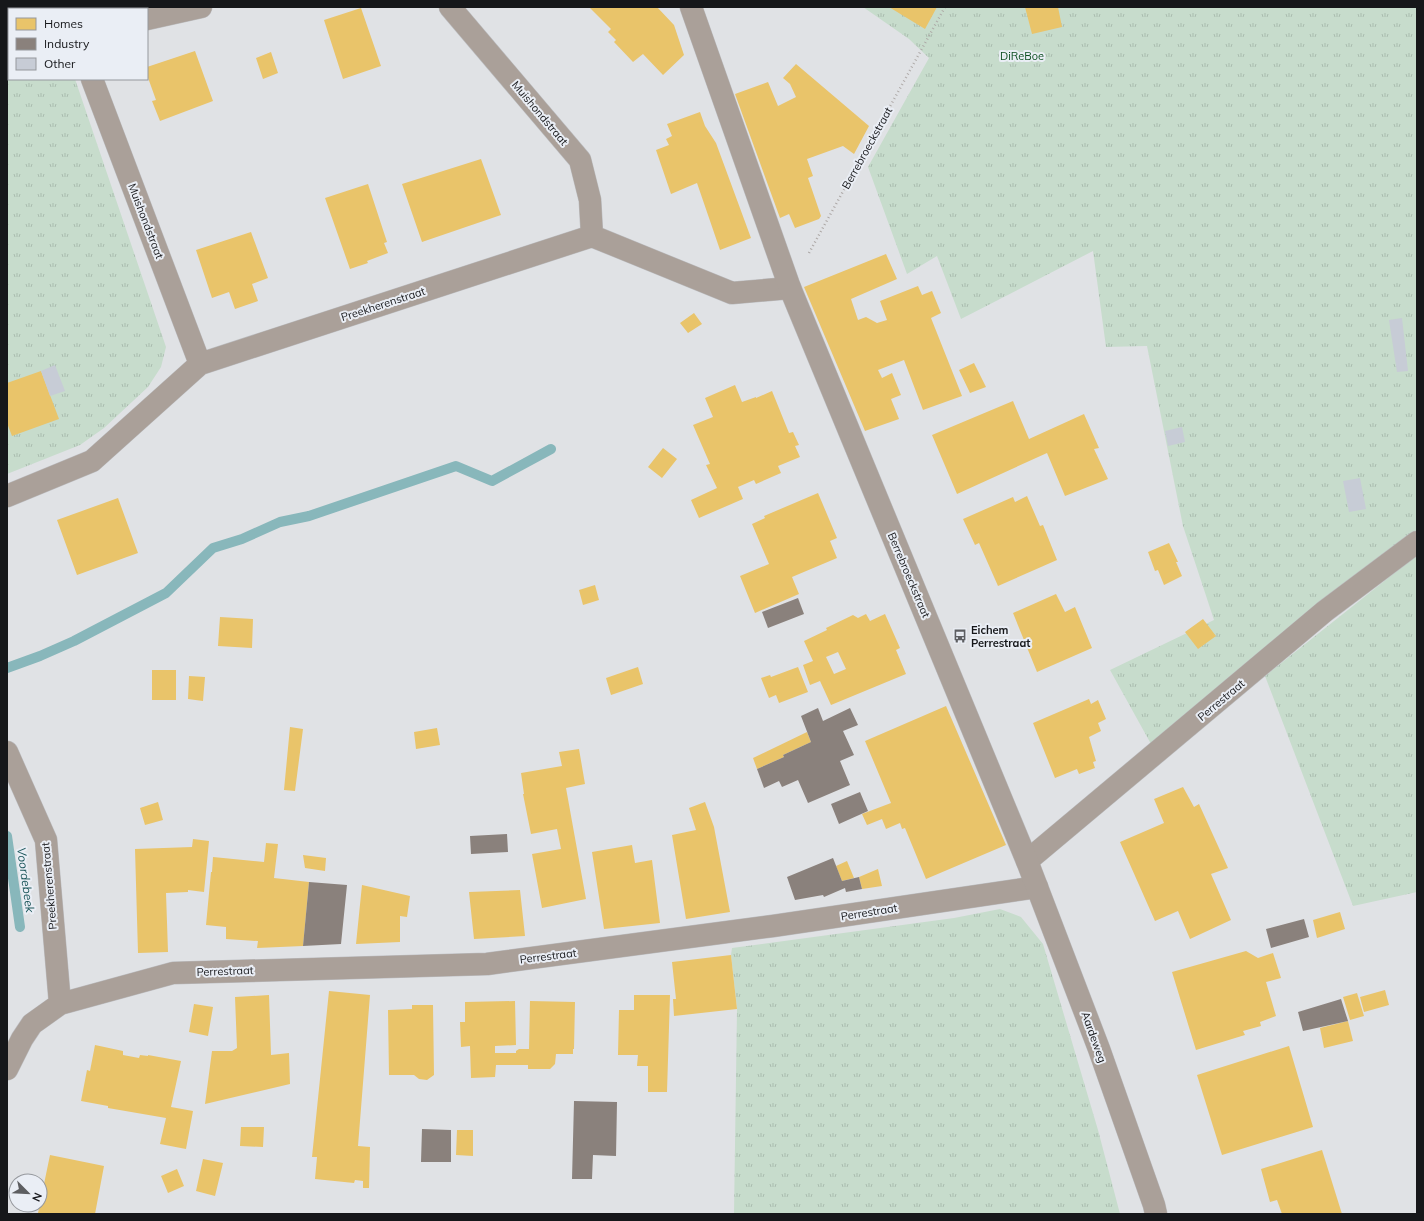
<svg xmlns="http://www.w3.org/2000/svg" width="1424" height="1221" font-family="Mulish,sans-serif">
<defs>
<pattern id="grass-tufts" width="24" height="20" patternUnits="userSpaceOnUse"><rect width="24" height="20" fill="#c7dccc"/><path d="M3 7l-1-3M5 7V3M7 7l1-3M15 17l-1-3M17 17v-4M19 17l1-3" fill="none" stroke="#aabcaf"/></pattern>
</defs>
<rect width="100%" height="100%" fill="#e0e2e5"/>
<path fill="url(#grass-tufts)" d="M863 7H1417V533L1151 744 1110 670 1214 620 1183 526 1147 346 1106 347 1093 251 961 319 937 256 907 274 868 167 929 58 909 39Z
M7 37H9V79H75L166 347 161 367 148 387 104 428 80 445 7 474Z
M1417 555V892L1353 906 1265 676Z
M1000 909 1021 917 1043 944 1098 1130 1120 1214H734L737 1009 731 955 732 948 954 918Z"/>
<path fill="#e9c46a" fill-rule="evenodd" d="M7 7H25L26 9H9V18L7 19Z
M589 7H657L674 25 684 55 663 75 643 54 633 62 614 42 616 40 608 32 611 29Z
M889 7H937L925 29Z
M1025 7H1058L1062 27 1032 34Z
M361 8 381 66 343 79 324 20Z
M195 51 213 101 160 121 152 101 156 100 147 75V67Z
M271 52 278 73 263 79 256 58Z
M796 64 869 126 854 154 843 146 807 159 813 176 808 178 821 216 819 219 795 228 789 214 780 218 735 94 768 82 778 106 796 97 790 84 783 78Z
M700 112 705 126 716 143 751 238 720 250 697 183 671 194 656 150 669 145 666 139 672 136 667 124Z
M481 159 501 215 422 242 402 184Z
M368 184 387 242 384 243 388 253 367 261 368 263 350 269 325 198Z
M251 232 268 278 252 284 258 301 235 309 229 292 212 298 196 250Z
M886 254 897 279 851 299 858 320 866 317 877 323 887 320 880 301 918 286 922 295 932 291 941 313 931 318 962 396 923 410 904 360 878 370 882 378 892 373 901 395 891 399 899 419 865 431 804 287Z
M694 313 702 324 688 333 680 323Z
M974 363 986 387 970 393 959 370Z
M41 371 59 419 12 436 7 423V383Z
M735 385 742 402 756 397V398L772 391 789 433 793 432 799 445 795 446 800 457 778 466 781 473 756 484 754 480 738 487 743 499 699 518 691 500 717 488 706 465 710 464 693 425 713 417 705 398Z
M1013 401 1029 439 1084 414 1099 448 1094 449 1108 479 1065 496 1047 453 957 494 932 435Z
M663 448 677 459 662 478 648 467Z
M818 493 837 538 830 541 837 558 792 577 799 594 755 613 740 576 769 564 752 524 765 518 764 516Z
M1027 496 1040 526 1043 525 1057 560 998 586 979 543 975 545 963 519 1013 497 1015 502Z
M118 498 138 553 77 575 57 520Z
M1169 543 1178 562H1176L1182 576 1164 585 1158 570 1155 571 1148 552Z
M595 585 599 600 583 605 579 590Z
M1056 594 1065 612 1075 607 1092 648 1037 672 1013 613Z
M866 614 870 621 885 614 900 648 896 650 906 674 831 705 820 681 810 685 803 665 813 661 804 641 827 630 826 628 853 615 858 618ZM838 652 846 669 834 674 826 657Z
M220 617 253 619 252 648 218 646Z
M1203 619 1216 636 1198 649 1185 632Z
M638 667 643 684 611 695 606 678Z
M798 667 808 692 779 703 776 695 769 698 761 678 770 675 771 677Z
M152 670H176V700H152Z
M189 676 205 677 203 701 188 699Z
M1089 699 1091 704 1098 700 1106 719 1098 723 1101 731 1089 737 1096 761 1093 762 1095 768 1079 774 1077 769 1055 778 1033 723Z
M946 706 1006 845 926 879 905 828 902 829 900 823 886 829 882 819 867 825 862 814 891 803 865 741Z
M290 727 303 729 295 791 284 790Z
M437 728 440 745 416 749 414 732Z
M807 732 811 742 783 755 784 757 757 769 753 758Z
M579 749 585 784 566 788 586 899 542 908 532 854 561 849 557 829 531 834 523 794H524L521 773 562 766 559 752Z
M1183 787 1194 807 1199 804 1228 868 1211 874 1231 920 1190 939 1178 911 1155 921 1120 842 1164 823 1154 799Z
M158 802 163 820 145 825 140 808Z
M705 802 714 827 730 912 686 919 672 835 696 830 689 808Z
M193 839 209 841 204 892 188 890V892L166 893 168 952 138 953 135 849 192 847Z
M266 843 278 844 274 878 309 882 303 946 257 948 258 941 226 939V927L206 925 211 872H212L213 857 264 862Z
M632 845 635 863 652 860 660 923 604 929 592 852Z
M303 855 326 858 325 871 305 868Z
M847 861 854 878 842 881 836 866Z
M878 869 882 886 862 889 859 877Z
M362 885 410 896 407 917 400 916V942L356 944Z
M520 890 525 936 474 939 469 892Z
M1340 912 1345 929 1317 938 1313 920Z
M1246 951 1258 958 1273 953 1281 978 1266 982 1276 1016 1260 1022 1261 1026 1243 1031 1245 1035 1196 1050 1172 972Z
M731 955 737 1009 674 1016 673 999H676L672 962Z
M1385 990 1389 1005 1364 1012 1360 997Z
M329 991 370 995 358 1146 370 1147 369 1188H363V1181L355 1180 354 1183 315 1179 317 1157H312Z
M1357 993 1364 1016 1350 1020 1343 997Z
M269 995 271 1055 289 1053 290 1084 205 1104 212 1051H232L237 1048 235 997Z
M634 995H670L667 1092H648V1066H637L638 1055H618L619 1010H634Z
M515 1001 516 1045 495 1046V1053H516V1051L519 1049H529L530 1001 575 1002 574 1049H573V1054H556L555 1064 550 1069H528V1065H496L495 1077 471 1078 470 1046 461 1047 460 1022H465V1002Z
M194 1004 213 1007 208 1036 189 1032Z
M412 1005H433L434 1075 427 1080 419 1079 414 1075H389L388 1010 412 1009Z
M1348 1021 1353 1041 1324 1048 1320 1028Z
M95 1045 123 1051V1055L139 1058 140 1055 148 1056V1055L181 1061 171 1107 193 1111 186 1149 160 1144 166 1118 108 1108V1106L81 1101 87 1070 90 1071Z
M1289 1046 1313 1127 1222 1155 1197 1075Z
M241 1127H264L263 1147 240 1146Z
M457 1130H473V1156L456 1155Z
M1322 1150 1342 1214H1282L1277 1200 1270 1202 1261 1169Z
M50 1155 104 1166 95 1214 38 1213Z
M203 1159 223 1163 215 1196 196 1191Z
M177 1169 184 1186 168 1193 161 1176Z"/>
<path fill="#8a817c" d="M798 598 804 614 768 628 762 612Z
M818 708 823 721 850 708 858 725 843 731 854 755 840 761 850 785 808 803 798 780 782 787 779 781 764 788 757 769 784 757 783 755 811 742 801 716Z
M860 792 868 811 839 824 831 804Z
M507 834 508 852 471 854 470 836Z
M833 858 842 881 859 877 862 889 846 892 845 888 824 897 823 895 795 900 787 877Z
M309 882 347 885 341 944 303 946Z
M1304 919 1309 937 1271 948 1266 929Z
M1341 999 1348 1021 1303 1031 1298 1012Z
M574 1101 617 1102 616 1156 593 1155 592 1179H572Z
M422 1129 451 1130V1162H421Z"/>
<g fill="none" stroke-linecap="round" stroke-linejoin="round">
<path stroke="#88b7bb" stroke-width="10" d="M7 668 40 656 74 641 166 593 213 548 242 539 280 522 309 516 456 466 492 481 551 449
M7 836 20 927"/>
</g>
<path fill="#c7ccd6" d="M1402 318 1408 371 1397 372 1389 320Z
M55 365 65 391 50 396 41 371Z
M1182 427 1185 442 1168 446 1165 431Z
M1360 478 1366 509 1349 512 1343 481Z"/>
<g fill="none" stroke-linecap="round" stroke-linejoin="round">
<g stroke="#bcbdc0" stroke-width="23">
<path id="minor" d="M450 7 580 160 590 200 592 236
M147 19 201 7
M92 79 200 364
M7 496 92 461 200 364 592 236 732 293 790 288
M7 752 46 840 60 1004
M1027 861 1325 611 1417 542
M7 1069 22 1039 32 1024 60 1004 173 973 487 964 773 926 1037 887"/>
</g>
<g stroke="#bcbdc0" stroke-width="23">
<path id="tertiary" d="M691 7 790 288 1027 861 1099 1049 1154 1205 1156 1214"/>
</g>
<path stroke="#aba6a4" stroke-width="2.5" stroke-dasharray="1 3" stroke-linecap="butt" d="M809 253 945 7"/>
<use href="#minor" stroke="#aaa099" stroke-width="22"/>
<use href="#tertiary" stroke="#aaa099" stroke-width="22"/>
</g>
<defs>
<g id="bus-bare" transform="scale(1.08)"><path d="M-5-6H5V4H4V6H2V4H-2V6H-4V4H-5ZM-3.5-4V0h7V-4ZM-3.5 1.2v1.5H-2V1.2ZM2 1.2v1.5H3.5V1.2Z" fill="#5d5e61" stroke="#eaeef5" stroke-width="2.5" paint-order="stroke"/></g>
</defs>
<g fill-rule="evenodd">
<use href="#bus-bare" x="960" y="636"/>
</g>
<g text-anchor="middle" dominant-baseline="central" stroke-width="4" stroke-linejoin="round" paint-order="stroke">
<g font-size="11" fill="#0b4d1f" stroke="#eaeef5">
<text x="1022" y="56">DiReBoe</text>
</g>
<g font-size="11" fill="#16171a" stroke="#eaeef5">
<text transform="translate(540 113) rotate(50)">Muishondstraat</text>
<text transform="translate(867 148) rotate(-61)">Berrebroeckstraat</text>
<text transform="translate(146 221) rotate(69)">Muishondstraat</text>
<text transform="translate(383 304) rotate(-18)">Preekherenstraat</text>
<text transform="translate(909 575) rotate(67)">Berrebroeckstraat</text>
<text transform="translate(1221 700) rotate(-40)">Perrestraat</text>
<text transform="translate(49 886) rotate(-95)">Preekherenstraat</text>
<text transform="translate(869 912) rotate(-9)">Perrestraat</text>
<text transform="translate(548 956) rotate(-7)">Perrestraat</text>
<text transform="translate(225 971) rotate(-2)">Perrestraat</text>
<text transform="translate(1094 1037) rotate(70)">Aardeweg</text>
</g>
<g font-size="11" font-weight="bold" fill="#16171a" stroke="#eaeef5" text-anchor="start">
<text x="971" y="630">Eichem<tspan x="971" dy="13">Perrestraat</tspan></text>
</g>
<g font-size="12" font-style="italic" fill="#1c565a" stroke="#eaeef5">
<text transform="translate(26 880) rotate(82)">Voordebeek</text>
</g>
</g>
<rect width="1424" height="1221" fill="none" stroke="#16171a" stroke-width="16"/>
<rect x="8" y="8" width="140" height="72" fill="#eaeef5" stroke="#95989d"/>
<rect x="16" y="18" width="20" height="12" fill="#e9c46a" stroke="#95989d"/>
<text x="44" y="28" font-size="12" fill="#16171a">Homes</text>
<rect x="16" y="38" width="20" height="12" fill="#8a817c" stroke="#95989d"/>
<text x="44" y="48" font-size="12" fill="#16171a">Industry</text>
<rect x="16" y="58" width="20" height="12" fill="#c7ccd6" stroke="#95989d"/>
<text x="44" y="68" font-size="12" fill="#16171a">Other</text>
<g transform="translate(28 1193) rotate(114)"><circle r="19" fill="#eaeef5" stroke="#95989d"/>
<path d="M0-3L7 15L0 10L-7 15Z" fill="#5d5e61"/>
<text y="-6" font-size="11" font-weight="bold" text-anchor="middle" fill="#16171a">N</text>
</g>
</svg>
